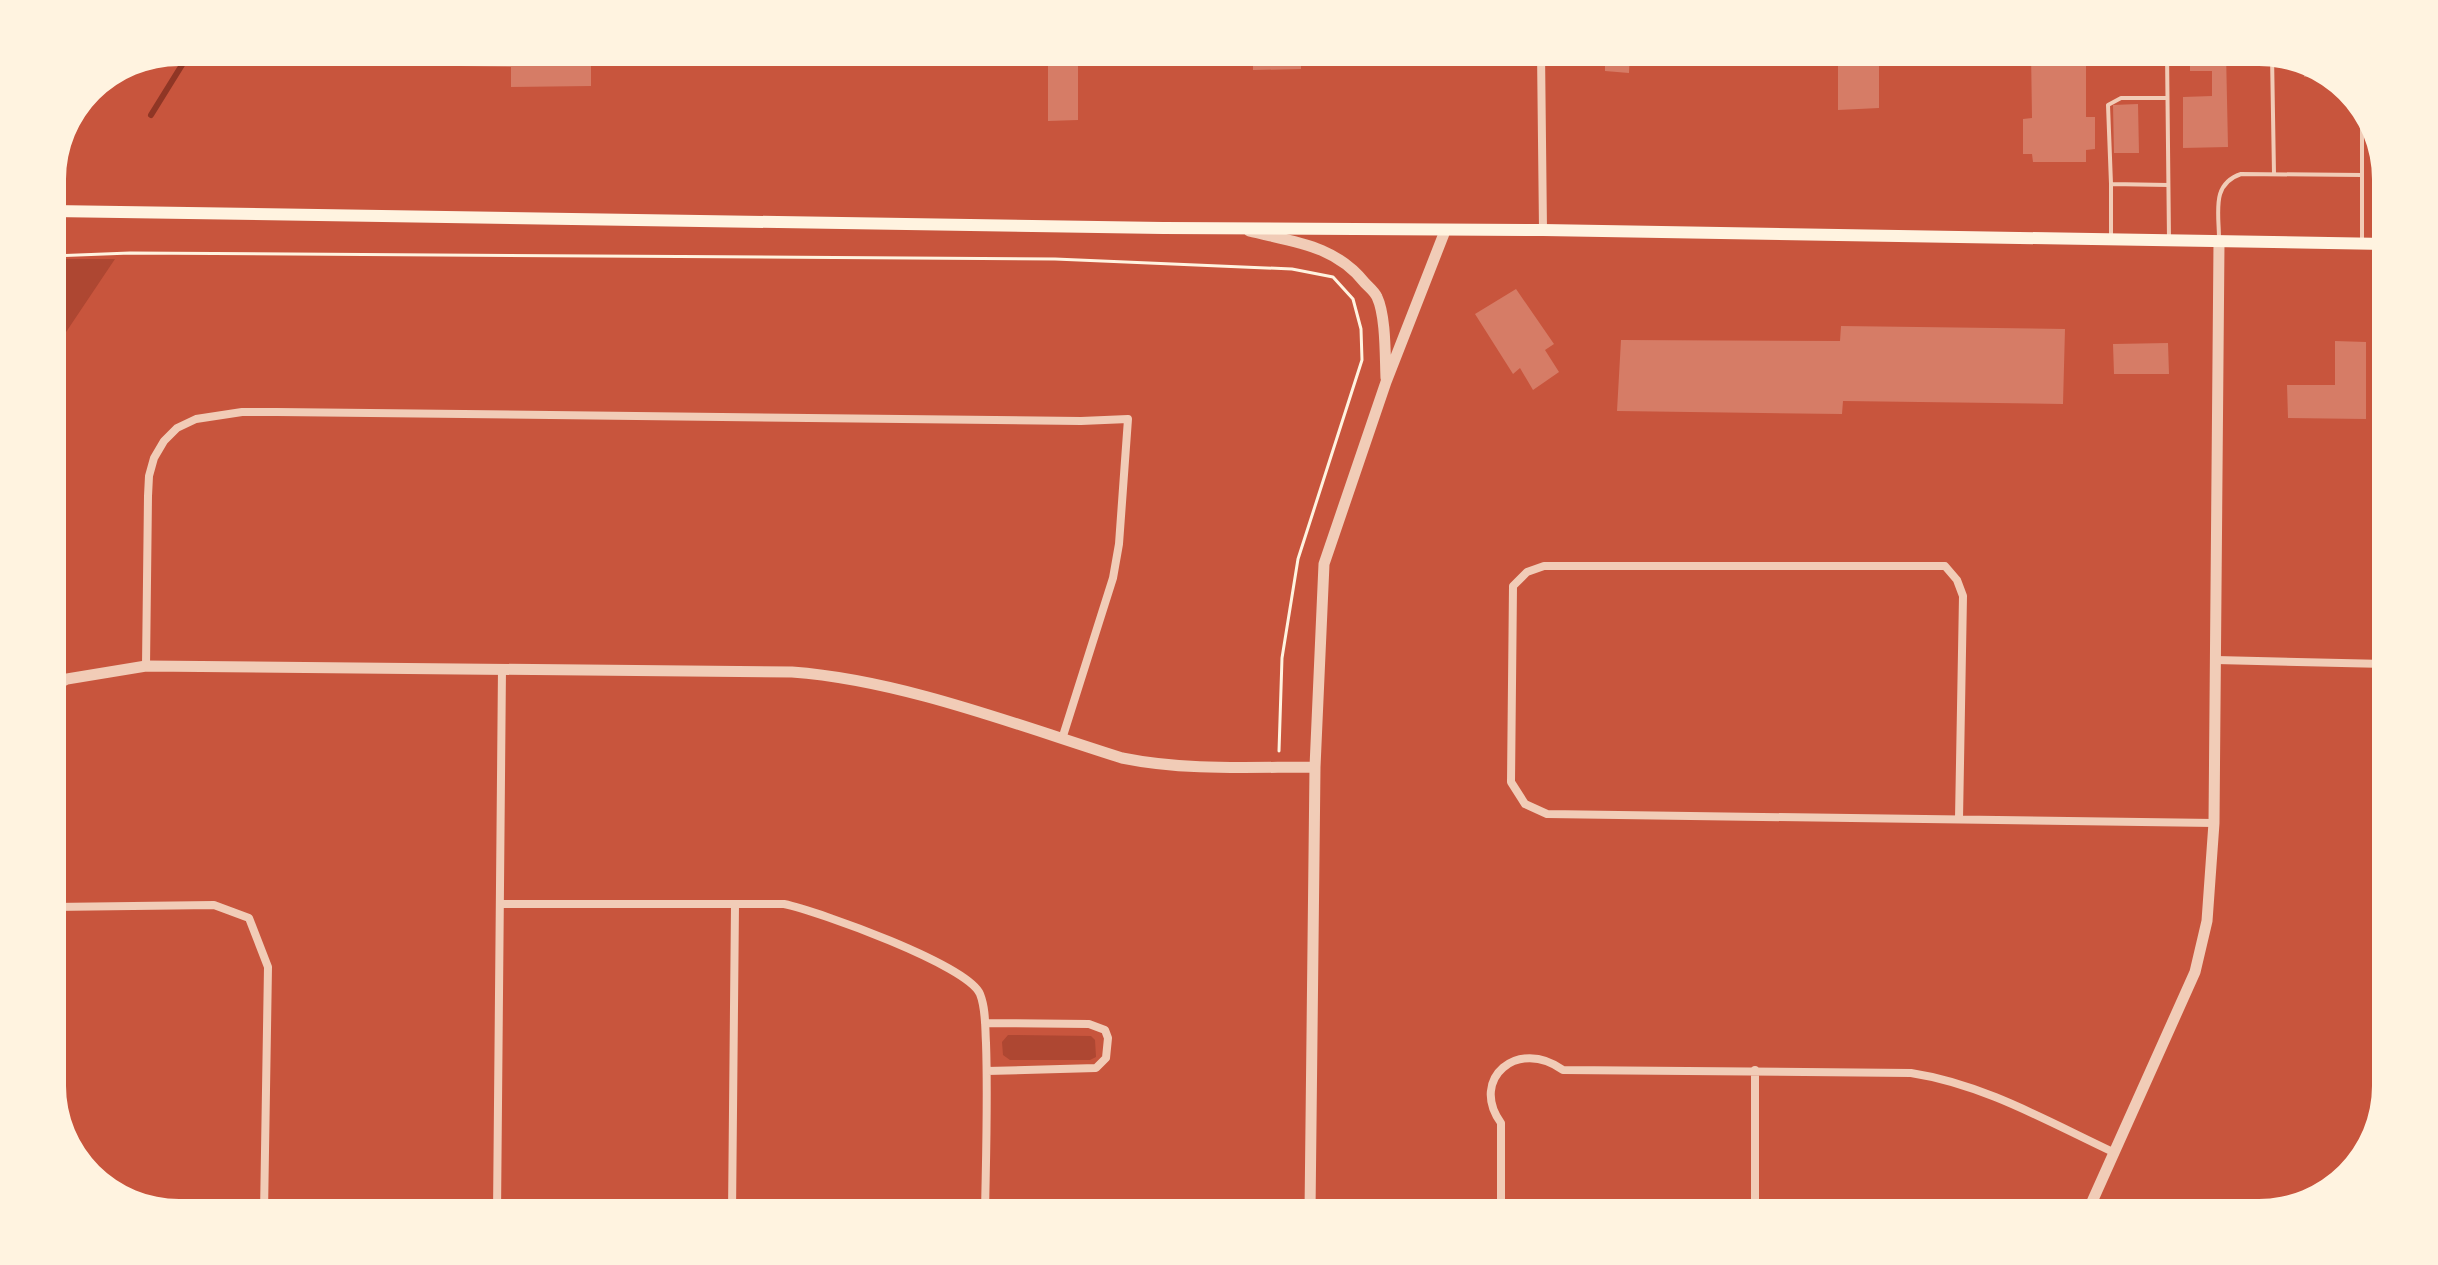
<svg xmlns="http://www.w3.org/2000/svg" width="2438" height="1265" font-family="'DM Sans',sans-serif">
<rect width="100%" height="100%" fill="#c8553d"/>
<path fill="#ae4732" d="M52 259H115L52 353Z
M1008 1035 1091 1036 1095 1040 1096 1057 1090 1060H1010L1003 1055 1002 1042Z"/>
<g fill="none" stroke-linecap="round" stroke-linejoin="round">
<path stroke="#8f3625" stroke-width="6" d="M151 115 190 52"/>
</g>
<path fill="#d67c66" d="M432 52H591V86L511 87V67L460 66 459 55 432 56Z
M1253 52H1301V69L1253 70Z
M1605 52H1630L1629 73 1605 71Z
M1838 52H1879V108L1838 110Z
M2031 52H2086V117H2095V149L2086 150V162H2033L2032 154H2023V119L2032 118Z
M2190 52H2226L2228 147 2183 148V97L2212 96V71H2190Z
M1048 60H1078V120L1048 121Z
M2304 63 2315 65 2328 77H2304Z
M2138 104 2139 153H2114L2113 105Z
M1516 289 1554 344 1545 350 1559 372 1533 390 1520 368 1513 374 1475 314Z
M1841 326 2065 329 2063 404 1843 401 1842 414 1617 411 1621 340 1840 341Z
M2335 341 2366 342V419L2288 418 2287 385H2335Z
M2168 343 2169 374H2114L2113 344Z"/>
<g fill="none" stroke-linecap="round" stroke-linejoin="round">
<path stroke="#fff3e0" stroke-width="3" d="M52 256 130 253 1055 259 1292 269 1333 277 1353 299 1361 329 1362 360 1298 559 1282 658 1279 751"/>
<path stroke="#f1ccb7" stroke-width="4" d="M2167 52 2169 240
M2272 55 2274 174
M2362 106V241
M2378 149V195H2386
M2111 184 2108 105 2121 98H2167
M2111 236V184L2168 185
M2219 239C2219 212 2211 184 2241 174L2362 175"/>
<path stroke="#f1ccb7" stroke-width="8" d="M1541 52 1543 230
M2216 660 2386 664
M146 666 148 496 149 476 154 458 164 441 177 428 196 419 242 412H277L1081 421 1128 419 1119 544 1113 578 1062 739
M1959 819 1963 596 1957 580 1945 566H1544L1527 572 1513 586 1511 782 1525 804 1547 814 2214 823
M500 904H784C818 911 968 965 980 994 986 1009 985 1027 986 1043 988 1099 986 1156 985 1213
M52 907 214 905 249 918 268 967 264 1213
M985 1023 1089 1024 1105 1030 1108 1038 1106 1058 1096 1068 987 1071
M497 1213 502 668
M732 1213 735 905
M1501 1213V1123C1469 1079 1518 1037 1563 1070L1911 1073C1983 1084 2047 1121 2113 1152
M1755 1213V1070"/>
<path stroke="#f1ccb7" stroke-width="11" d="M1249 231C1294 242 1335 245 1365 283 1369 287 1375 292 1377 297 1386 316 1385 356 1386 378
M52 687 67 679 146 666 792 672C901 680 1017 725 1122 758 1186 771 1250 767 1315 767
M1310 1213 1315 767 1324 564 1386 382 1445 231
M2087 1213 2195 972 2207 921 2214 823 2219 243"/>
<path stroke="#fff3e0" stroke-width="12" d="M52 211 1163 228 1543 230 2386 244"/>
</g>
<path d="M0 0H2438V1265H0ZM179 66H2259A113 113 0 0 1 2372 179V1086A113 113 0 0 1 2259 1199H179A113 113 0 0 1 66 1086V179A113 113 0 0 1 179 66Z" fill="#fff3e0" fill-rule="evenodd"/>
</svg>
